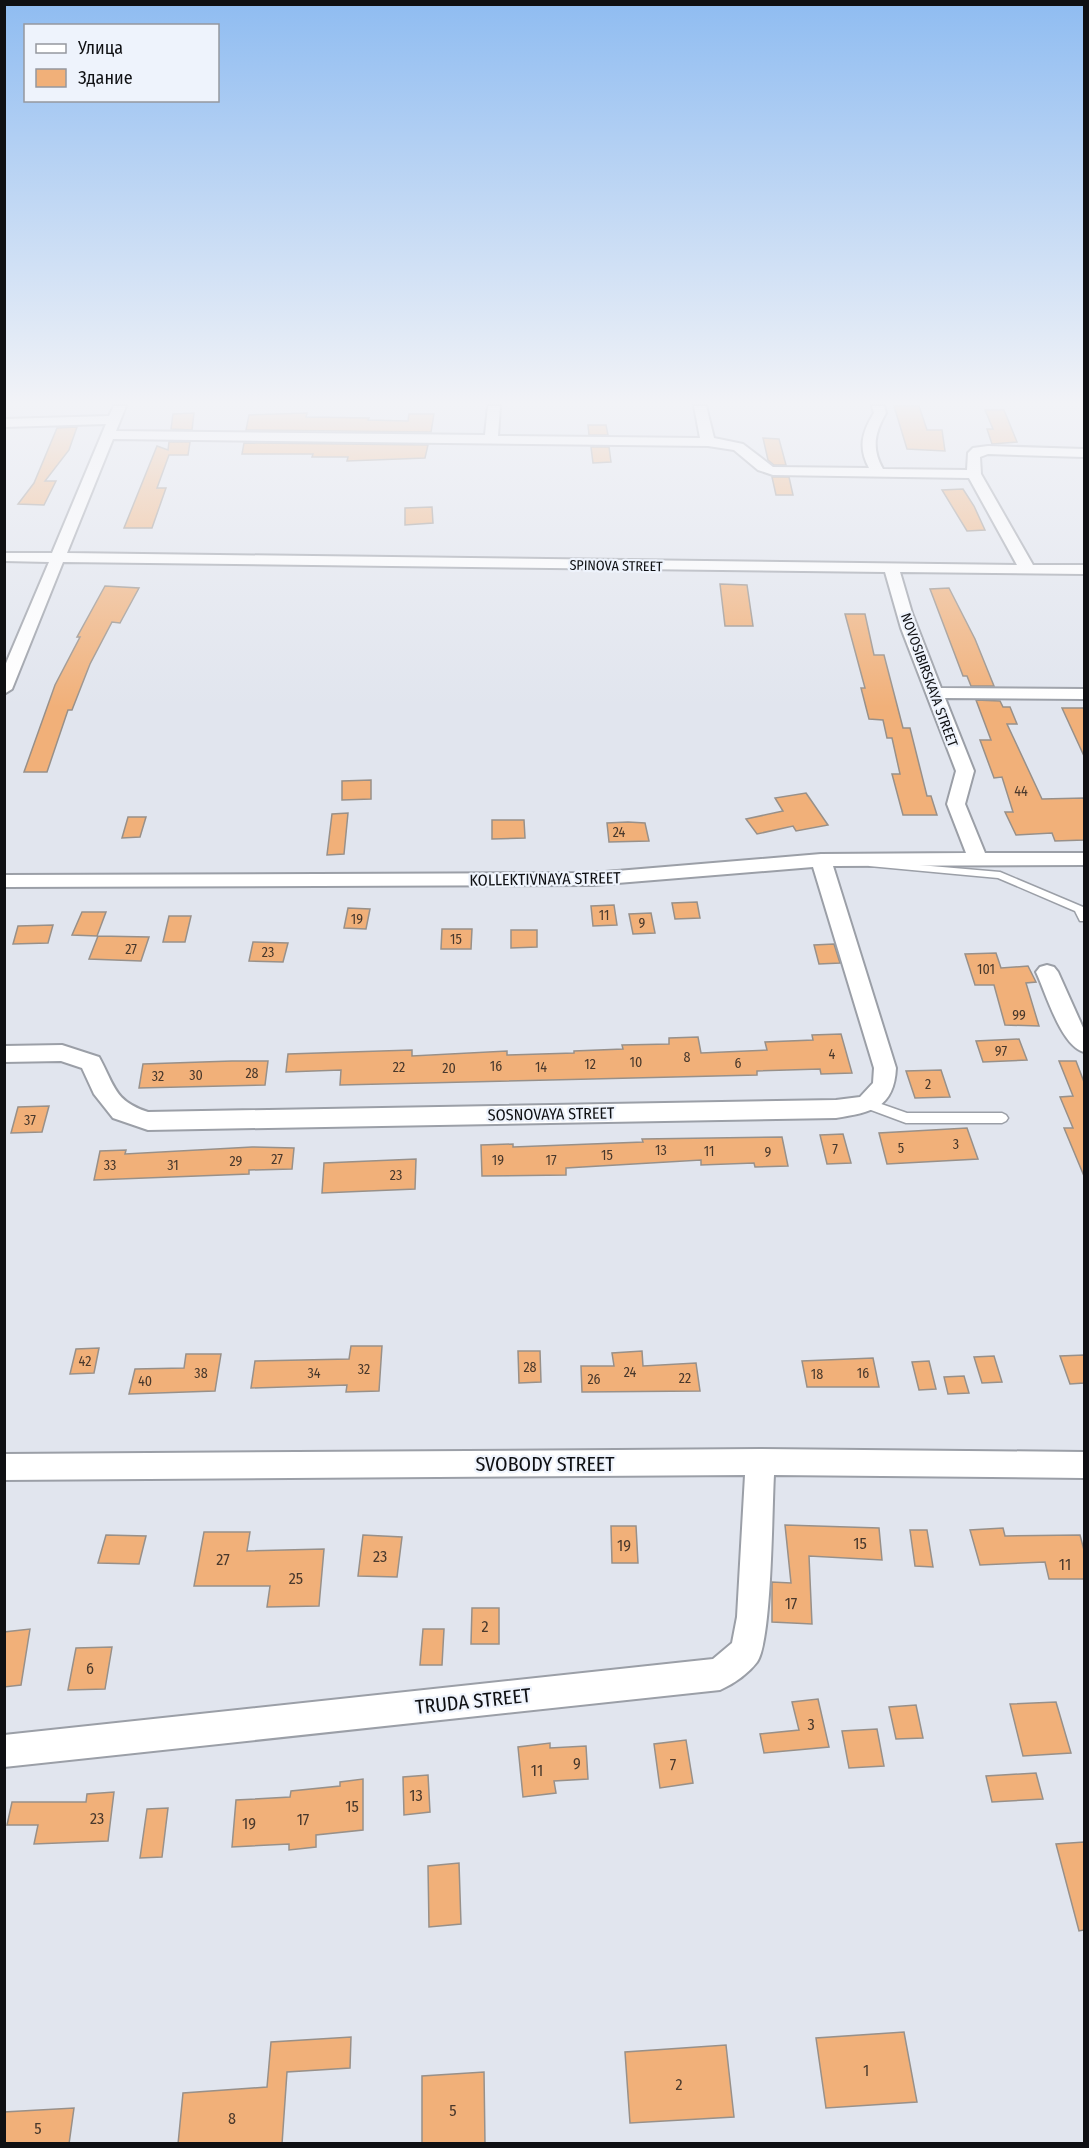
<svg xmlns="http://www.w3.org/2000/svg" width="1089" height="2148" font-family="'Fira Sans Condensed',sans-serif">
<rect width="100%" height="100%" fill="#e1e5ee"/>
<path fill="#f1b079" stroke="#989089" stroke-width="1.5" d="M894 406H919L927 430H942L945 451 907 449Z
M985 410H1004L1017 442 992 444 987 429H993Z
M194 413 192 430 171 429 173 414Z
M307 413 306 417 369 418 368 420 408 421 409 414H434L431 432 246 430 249 415Z
M588 425H606L608 435H589Z
M77 427 69 450 45 481H56L44 505 18 504 34 483 57 428Z
M763 438 779 439 786 465H774L768 460Z
M169 442H190L188 455H169L157 488H166L152 528H124L157 446 168 450Z
M244 443 428 445 425 458 347 461 348 457H312L313 454H242Z
M591 447H609L611 462 593 463Z
M772 477H789L793 495H776Z
M963 489 974 506 985 530 967 531 942 490Z
M432 507 433 523 405 525V508Z
M720 584 747 585 753 626H725Z
M105 586 139 588 120 623 112 622 90 664 72 710H68L47 772H24L55 685 80 637H77Z
M949 588 975 639 994 686H971L967 676H963L930 589Z
M845 614H865L874 655H884L903 728H910L927 796H931L937 815H903L892 774H900L892 738H887L883 720 869 719 861 688H865Z
M976 700 1000 701 1003 707H1010L1017 724H1007L1042 799 1084 798V840L1055 841 1052 833 1016 835 1005 812H1013L1002 777 994 778 980 740H991Z
M1062 708H1084V756Z
M371 780V799L342 800V781Z
M806 793 828 825 796 831 793 826 757 834 746 819 783 811 775 798Z
M348 813 344 854 327 855 332 814Z
M128 817H146L140 837 122 838Z
M492 820H524L525 838 492 839Z
M628 822 645 823 649 841 609 842 607 823Z
M697 902 700 918 675 919 672 903Z
M614 905 617 925 593 926 591 906Z
M348 908 370 909 366 929 344 928Z
M82 912H106L97 936 72 935Z
M651 913 655 933 633 934 629 914Z
M169 916H191L185 942H163Z
M53 925 48 943 13 944 18 926Z
M442 929H472L471 949H441Z
M511 930H537V947L511 948Z
M98 936 149 937 141 961 89 959Z
M253 942 288 943 283 962 249 961Z
M834 944 840 963 819 964 814 945Z
M996 953 1001 968 1028 966 1036 982 1026 983 1039 1026 1005 1025 994 985H975L965 954Z
M841 1034 852 1073 821 1074 820 1069 757 1071V1075L340 1085 341 1070 286 1072 288 1054 412 1050V1056L507 1051V1055L574 1053V1051L623 1049 622 1045 669 1044V1038L698 1037 701 1053 767 1050 765 1042 813 1040 812 1035Z
M1019 1039 1027 1060 983 1062 976 1041Z
M232 1061H268L265 1085 139 1088 143 1064Z
M1059 1061H1076L1084 1082V1176L1064 1128H1073L1060 1097 1073 1096Z
M941 1070 950 1097 915 1098 906 1071Z
M49 1106 42 1132 11 1133 18 1107Z
M967 1128 978 1159 887 1164 879 1133Z
M843 1134 851 1163 827 1164 820 1135Z
M782 1137 788 1166 755 1167 754 1163 701 1165V1160L566 1168V1175L482 1176 481 1145 513 1144V1147L643 1142 642 1139Z
M252 1147 294 1148 292 1169 249 1170V1174L94 1180 100 1151 126 1150 125 1154Z
M416 1159 415 1189 322 1193 324 1163Z
M351 1346H382L379 1391 346 1392 347 1385 251 1388 255 1361 349 1359Z
M99 1348 94 1373 70 1374 76 1349Z
M518 1351H540L541 1382 519 1383Z
M642 1351 643 1366 696 1363 700 1391 582 1392 581 1366H614L612 1353Z
M186 1354H221L215 1391 129 1394 135 1369 184 1368Z
M1084 1355V1383L1070 1384 1060 1356Z
M994 1356 1002 1382 982 1383 974 1357Z
M873 1358 879 1387H807L802 1361Z
M929 1361 936 1389 919 1390 912 1362Z
M964 1376 969 1393 948 1394 944 1377Z
M785 1525 879 1528 882 1560 809 1556 812 1624 772 1622V1582L791 1583Z
M611 1526H636L638 1563H612Z
M1003 1528 1005 1536 1080 1535 1084 1550V1579H1049L1045 1562 980 1565 970 1530Z
M910 1530H927L933 1567 915 1566Z
M204 1532H250L247 1551 324 1549 319 1606 267 1607 270 1586H194Z
M106 1535 146 1536 139 1564 98 1563Z
M363 1535 402 1537 397 1577 358 1576Z
M472 1608H499V1644H471Z
M30 1629 21 1685 4 1687V1632Z
M423 1629H444L442 1665H420Z
M112 1647 105 1689 68 1690 76 1648Z
M818 1699 829 1747 764 1753 760 1734 799 1730 792 1702Z
M1056 1702 1071 1753 1023 1756 1010 1704Z
M916 1705 923 1738 896 1739 889 1707Z
M877 1729 884 1766 849 1768 842 1731Z
M686 1740 693 1783 660 1788 654 1744Z
M550 1743V1748L586 1746 588 1779 554 1781 556 1793 523 1797 518 1747Z
M1036 1773 1043 1799 992 1802 986 1776Z
M428 1775 430 1812 404 1815 403 1777Z
M363 1779V1830L316 1835V1847L289 1850V1844L232 1847 236 1800 290 1797 291 1791 340 1786V1782Z
M114 1792 108 1841 34 1844 38 1825H7L12 1802H86L87 1794Z
M168 1808 162 1857 140 1858 147 1809Z
M1084 1842V1930L1079 1931 1056 1844Z
M459 1863 461 1924 429 1927 428 1866Z
M904 2032 917 2102 826 2108 816 2038Z
M351 2037 350 2068 287 2072 282 2144H178L183 2093 267 2087 271 2042Z
M726 2045 734 2117 630 2123 625 2052Z
M484 2072 485 2144H422V2076Z
M74 2108 69 2144H4V2112Z"/>
<g fill="none" stroke-linecap="round" stroke-linejoin="round">
<g stroke="#9b9fa7" stroke-width="3">
<path id="lane" d="M873 861 1000 872 1083 907 1084 921H1080L1075 911 998 878 869 866 868 864 869 862Z
M867 1099 907 1113H1002L1006 1115 1008 1118 1006 1121 1002 1123H906L863 1107 861 1104 863 1101Z"/>
</g>
<g stroke="#9b9fa7" stroke-width="4">
<path id="street" d="M114 406H126L116 431 485 435 488 406H500L498 436 700 438 694 406H706L714 438 743 444 773 467 869 468C858 448 862 432 874 413L872 406H884L886 413C875 432 871 448 883 469L967 470 968 453 973 448 988 446 1084 449V457L988 454 980 457 981 474 1033 565H1084V574L900 572 912 613 941 688 1084 689V699L945 698 974 771 965 804 985 853H1084V865L833 866 896 1068C894 1109 871 1112 836 1118L148 1130 113 1118 94 1094 82 1068 61 1061 4 1062V1046L62 1045 99 1057C115 1086 114 1101 148 1112L836 1100 860 1097 873 1083 874 1068 813 867 593 885 4 887V875L593 873 821 854 966 853 947 804 956 771 901 628 885 572 63 562 12 689 4 694V668L49 562 4 561V553H52L106 424 4 427V419L109 416ZM113 439 708 446 734 450 758 470 773 475 969 478 1017 565 67 553Z
M1047 965 1054 967 1058 972 1084 1030V1052C1061 1046 1046 993 1036 972L1040 967Z
M760 1449 1084 1452V1478L774 1475C772 1508 772 1641 757 1662 748 1674 733 1684 720 1690L4 1767V1735L713 1659 732 1643 737 1617 745 1475 4 1480V1454Z"/>
</g>
<use href="#lane" fill="#fff" fill-rule="evenodd"/>
<use href="#street" fill="#fff" fill-rule="evenodd"/>
</g>
<linearGradient id="sky" x2="0" y2="1"><stop stop-color="#8fbcf1"/><stop offset="0.57" stop-color="#f2f3f7"/><stop offset="1" stop-color="#f2f3f7" stop-opacity="0"/></linearGradient>
<rect width="1089" height="707" fill="url(#sky)"/>
<g text-anchor="middle" dominant-baseline="central" stroke-width="4.5" stroke-linejoin="round" paint-order="stroke">
<g font-size="14" fill="#0f1013" stroke="#eef3fc">
<text transform="translate(616 566) rotate(1)">SPINOVA STREET</text>
<text transform="translate(929 680) rotate(70)">NOVOSIBIRSKAYA STREET</text>
</g>
<g font-size="14" fill="#48382c">
<text x="1021" y="791">44</text>
<text x="619" y="832">24</text>
<text x="604" y="915">11</text>
<text x="357" y="919">19</text>
<text x="642" y="923">9</text>
<text x="456" y="939">15</text>
<text x="131" y="949">27</text>
<text x="268" y="952">23</text>
<text x="986" y="969">101</text>
<text x="1019" y="1015">99</text>
<text x="1001" y="1051">97</text>
<text x="832" y="1054">4</text>
<text x="687" y="1057">8</text>
<text x="636" y="1062">10</text>
<text x="738" y="1063">6</text>
<text x="590" y="1064">12</text>
<text x="496" y="1066">16</text>
<text x="399" y="1067">22</text>
<text x="541" y="1067">14</text>
<text x="449" y="1068">20</text>
<text x="252" y="1073">28</text>
<text x="196" y="1075">30</text>
<text x="158" y="1076">32</text>
<text x="928" y="1084">2</text>
<text x="30" y="1120">37</text>
<text x="956" y="1144">3</text>
<text x="901" y="1148">5</text>
<text x="835" y="1149">7</text>
<text x="661" y="1150">13</text>
<text x="709" y="1151">11</text>
<text x="768" y="1152">9</text>
<text x="607" y="1155">15</text>
<text x="277" y="1159">27</text>
<text x="498" y="1160">19</text>
<text x="551" y="1160">17</text>
<text x="236" y="1161">29</text>
<text x="110" y="1165">33</text>
<text x="173" y="1165">31</text>
<text x="396" y="1175">23</text>
<text x="85" y="1361">42</text>
<text x="530" y="1367">28</text>
<text x="364" y="1369">32</text>
<text x="630" y="1372">24</text>
<text x="201" y="1373">38</text>
<text x="314" y="1373">34</text>
<text x="863" y="1373">16</text>
<text x="817" y="1374">18</text>
<text x="685" y="1378">22</text>
<text x="594" y="1379">26</text>
<text x="145" y="1381">40</text>
</g>
<g font-size="16" fill="#0f1013" stroke="#eef3fc">
<text transform="translate(545 879) rotate(-1)">KOLLEKTIVNAYA STREET</text>
<text transform="translate(551 1114) rotate(-1)">SOSNOVAYA STREET</text>
</g>
<g font-size="16" fill="#48382c">
<text x="860" y="1543">15</text>
<text x="624" y="1545">19</text>
<text x="380" y="1556">23</text>
<text x="223" y="1559">27</text>
<text x="1065" y="1564">11</text>
<text x="296" y="1578">25</text>
<text x="791" y="1603">17</text>
<text x="485" y="1626">2</text>
<text x="90" y="1668">6</text>
<text x="811" y="1724">3</text>
<text x="577" y="1763">9</text>
<text x="673" y="1764">7</text>
<text x="537" y="1770">11</text>
<text x="416" y="1795">13</text>
<text x="352" y="1806">15</text>
<text x="97" y="1818">23</text>
<text x="303" y="1819">17</text>
<text x="249" y="1823">19</text>
<text x="866" y="2070">1</text>
<text x="679" y="2084">2</text>
<text x="453" y="2110">5</text>
<text x="232" y="2118">8</text>
<text x="38" y="2128">5</text>
</g>
<g font-size="20" fill="#0f1013" stroke="#eef3fc">
<text x="545" y="1464">SVOBODY STREET</text>
<text transform="translate(473 1701) rotate(-6)">TRUDA STREET</text>
</g>
</g>
<rect width="1089" height="2148" fill="none" stroke="#0f1013" stroke-width="12"/>
<rect x="24" y="24" width="195" height="78" fill="#eef3fc" stroke="#95989f" stroke-width="1.5"/>
<rect x="36" y="44" width="30" height="9" fill="#ffffff" stroke="#95989f" stroke-width="1.5"/>
<text x="78" y="54" font-size="18" fill="#0f1013">Улица</text>
<rect x="36" y="69" width="30" height="18" fill="#f1b079" stroke="#95989f" stroke-width="1.5"/>
<text x="78" y="84" font-size="18" fill="#0f1013">Здание</text>
</svg>
